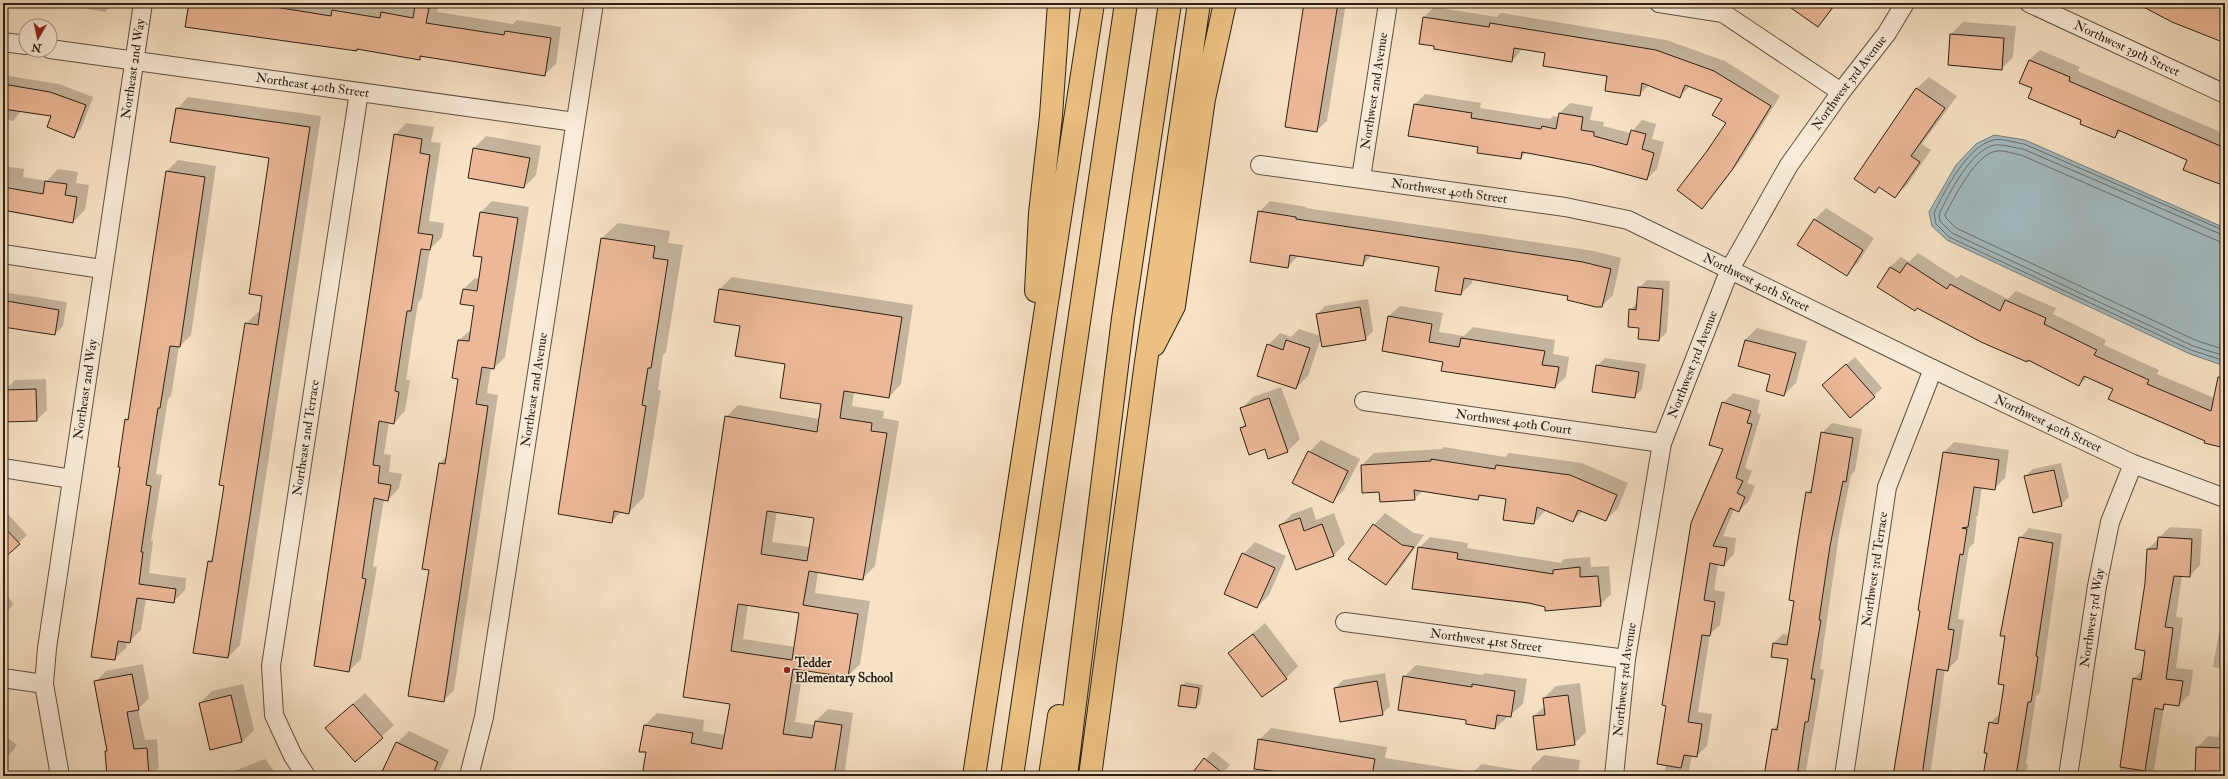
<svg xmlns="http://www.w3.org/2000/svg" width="2228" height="779" font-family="'IM FELL Double Pica',serif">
<rect width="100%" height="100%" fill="#f7e2c5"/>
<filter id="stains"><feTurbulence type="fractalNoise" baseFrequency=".005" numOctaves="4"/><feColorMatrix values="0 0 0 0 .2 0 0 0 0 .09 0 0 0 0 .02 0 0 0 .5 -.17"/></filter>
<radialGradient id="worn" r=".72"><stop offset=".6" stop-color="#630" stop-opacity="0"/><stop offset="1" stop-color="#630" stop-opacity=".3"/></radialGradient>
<path fill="#a4bac0" stroke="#747c7c" d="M1994 135 2025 140 2225 228V366L2190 354 1947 240 1932 226 1929 212 1956 165 1976 144Z"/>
<path fill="#0003" fill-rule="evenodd" d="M56 3H113L105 12Z
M190 3H369L389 6 392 3 416 6 419 3H439L437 12 513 24 517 20 561 27 556 64 544 75 422 56 419 59 358 48 356 50Z
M1306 3H1346L1327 121 1316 131Z
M1793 3H1838L1818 26Z
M2152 3H2225V42Z
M1434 7 1497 17 1501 13 1666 40 1725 61 1780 96 1742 158 1712 197 1702 208 1727 123 1724 98 1690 86 1680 96 1649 85 1639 95 1608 75 1546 52 1523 48 1512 61 1435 45 1424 17Z
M1963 22 2016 26 2013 57 2001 69 1951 34Z
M2040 50 2080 67 2078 71 2225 134V184L2188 159 2122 130 2115 137 2083 119 2033 88 2029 60Z
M3 75 59 84 93 97 81 129 73 136 52 115 21 111 13 121 3 119Z
M1929 77 1957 96 1922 144 1931 150 1907 185 1895 197 1880 186 1875 192 1855 178 1917 88Z
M1425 94 1481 103 1480 108 1550 119 1553 116 1559 117 1560 113 1570 103 1593 107 1590 120 1604 122 1603 126 1631 133 1642 120 1656 124 1652 139 1664 142 1657 169 1647 179 1592 164 1527 152 1520 158 1479 147 1410 136 1415 104Z
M188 97 321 116 240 645 228 657 209 561 214 557 225 485 246 324 258 312H261L263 295 270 157 177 109Z
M406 123 434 127 431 142 441 143 429 221 444 223 442 237 430 249 422 298 418 303 406 380H410L405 411 394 423 389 422 384 454 391 455 389 472 402 474 399 488 388 500 384 499 373 566 377 567 361 659 349 671 395 135Z
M486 136 541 146 536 175 524 187 474 148Z
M178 160 216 166 191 335 179 347 171 396 168 399 156 474 162 475 151 541H153L149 573 186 578 185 590 173 602 146 598 141 630 130 641H127L126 648 114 659 121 466 126 420 129 417 167 171Z
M3 166 24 169 23 177 47 181 58 169 78 172 76 183 89 185 85 210 73 222 3 211Z
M492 201 529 207 505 357 494 368H491L487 393 498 395 454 690 443 701 430 570 440 463 447 456 459 378V340L472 329 475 305 464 289 475 278 479 279 483 257 474 255 481 212Z
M1270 201 1307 207 1306 208 1594 251 1621 258 1613 295 1602 306 1569 295 1473 279 1472 283 1461 294 1440 266 1372 255 1363 265 1299 255 1288 267 1259 212Z
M1826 208 1874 238 1858 263 1846 274 1814 220Z
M618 223 670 231 668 243 683 245 666 352 663 355 658 390H661L644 497 629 512 622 511 611 522 602 238Z
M1918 253 1957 278 1961 275 2008 299 2016 291 2056 308 2053 314 2106 340 2104 345 2159 370 2157 374 2217 399 2225 392V447L2087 377 2079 385 1918 307 1915 310 1890 267 1901 257 1909 262Z
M732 277 913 305 901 384 889 397 854 391 852 406 884 411 883 418 899 421 875 566 863 578 818 572 815 593 870 601 860 664 848 676 803 669 795 722 815 725 816 721 828 709 853 713 844 776H643L647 752 640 751 645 725 657 713 704 720 703 731 726 735 731 703 726 417 738 405 820 419 822 404 786 363 741 325 720 289ZM777 511 815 517 810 547 772 542ZM748 604 801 612 795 647 743 639Z
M1647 280 1670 281 1667 332 1659 340 1640 327 1630 310 1638 302 1639 288Z
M9 293 67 302 63 326 55 334 3 326V298Z
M1368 299 1373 331 1365 339 1321 338 1308 376 1296 388 1268 345 1280 333 1291 337 1299 329 1321 336 1317 314 1325 306Z
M1400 306 1443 313 1439 332 1464 336 1473 327 1555 340 1553 354 1569 357 1566 377 1555 387 1444 361 1389 316Z
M1757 328 1807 341 1796 383 1784 395 1771 374 1745 340Z
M1855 357 1882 388 1874 396 1831 377Z
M1605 358 1646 364 1642 389 1634 397 1597 366Z
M46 379 47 410 37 420 3 421V395H5V390L15 380Z
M1281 387 1300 439 1288 451 1269 458 1265 448 1241 428 1246 423 1241 409 1253 397Z
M1733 393 1760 400 1757 413 1761 414 1745 468 1752 471 1747 483 1755 486 1749 501 1739 511 1734 509 1723 536 1736 538 1734 554 1724 565 1718 564 1714 590 1725 592 1720 625 1710 634 1698 712 1712 714 1707 746 1696 756 1692 755 1688 776H1664L1724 448 1723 403Z
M1832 423 1862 429 1855 471 1851 475 1839 535 1820 669 1824 670 1805 776H1765L1773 730 1779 723 1789 659 1774 643 1783 634 1789 635 1807 493 1813 487 1822 433Z
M1321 440 1360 459 1344 490 1332 502 1309 452Z
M1954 442 2009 450 2005 478 1994 489 1982 487 1978 515 1975 519H1977L1974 543 1969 548 1958 619 1964 620 1958 659 1948 669H1945L1930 776H1895L1944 452Z
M1444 447 1505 457 1509 453 1582 463 1628 483 1618 508 1606 520 1583 511 1573 521 1546 510 1534 523 1504 519 1507 498 1483 494 1478 499 1423 491 1414 499 1380 491 1362 465 1374 453 1442 449Z
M2061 463 2069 497 2061 505 2025 477 2033 469Z
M1312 507 1316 520 1334 513 1345 544 1333 556 1280 526 1292 514Z
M3 509 27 535 3 558Z
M1385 513 1414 533 1424 535 1398 572 1386 584 1374 525Z
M2170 527 2202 529 2200 565 2190 576H2182L2176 617 2183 618 2176 668 2193 670 2190 694 2179 705 2168 703 2164 707 2153 776H2119L2134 679 2143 669 2146 650 2148 549Z
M2029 528 2062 534 2040 692 2036 696 2026 764 2028 765 2026 776H1984L1990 723 2001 713 2005 685 2020 538Z
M1430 537 1468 543 1467 548 1561 563 1564 559 1590 557 1591 567 1609 566 1611 594 1600 605 1546 606 1413 589 1419 548Z
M1255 542 1286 556 1269 595 1257 607 1243 554Z
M3 591 14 604 3 615Z
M1265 623 1298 666 1286 678 1230 653Z
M2225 627V669L2213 667 2219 633Z
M143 664 149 698 138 709 145 740 157 739 159 768 151 776H108L106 752 108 750 96 681 106 671Z
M1416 665 1482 675 1485 673 1527 679 1523 704 1495 728 1468 720 1404 677Z
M1385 673 1390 706 1382 714 1335 688 1343 680Z
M1186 682 1203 685 1200 704 1196 707 1182 686Z
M1580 683 1586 732 1574 744 1534 716 1545 706 1544 698 1556 686Z
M243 684 254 730 242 742 211 749 200 703 212 691Z
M365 693 394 725 355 761 326 728Z
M2225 696V776H2196L2197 748 2208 736 2218 737Z
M1271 728 1387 747 1385 758 1473 772 1482 764 1531 772 1532 767 1544 755 1580 760 1578 776H1280V771L1259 740Z
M409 731 449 750 437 776H381L397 743Z
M3 734 17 745 3 763Z
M1213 751 1230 765 1220 776H1191Z
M265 759 278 776H228L232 772Z"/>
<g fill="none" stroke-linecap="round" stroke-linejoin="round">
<path stroke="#686d6a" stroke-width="1" d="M2225 231 2024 144C2016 143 2002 138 1993 140 1967 147 1945 190 1934 213L1936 224 1949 237 2191 350 2225 361
M2225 236 2023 149C2015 148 2003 144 1995 145 1971 149 1949 194 1939 214L1940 221 1952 233 2193 346 2225 356
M2225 242 2218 241 2021 155C2014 154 2004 150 1997 151 1976 153 1954 198 1945 215L1946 218 1956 228 2195 340 2225 350"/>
</g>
<path fill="#ecb899" stroke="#2c2015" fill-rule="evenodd" d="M189 3H250L331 16 332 10 380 18 381 12 413 18 415 6 429 8 426 23 504 35 505 31 551 38 545 76 420 56V60L357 49V51L185 27Z
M1304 3H1338L1317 132 1285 127Z
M1784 3H1836L1818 27Z
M2136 3H2214L2225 8V43L2172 22Z
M1423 17 1489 27 1490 23 1656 50 1714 71 1771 106 1732 170 1702 209 1677 190 1707 151 1726 123 1712 115 1722 99 1685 85 1680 98 1642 83 1640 96 1605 91 1607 76 1543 66 1545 53 1514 48 1512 62 1434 49V46L1419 44Z
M1950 34 2004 38 2002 70 1948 65Z
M2029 60 2070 77 2069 81 2225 148V186L2183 170 2187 160 2118 130 2115 138 2080 124 2081 120 2028 98 2032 88 2019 83Z
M3 84 50 92 86 105 74 138 47 127 51 116 3 109Z
M1916 88 1945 108 1911 156 1920 162 1895 198 1879 187 1875 193 1854 179Z
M1414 104 1472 113 1471 118 1541 129 1542 126 1556 129 1559 113 1583 117 1581 130 1594 132V136L1627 145 1631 130 1646 134 1642 149 1654 153 1647 180 1592 165 1522 152 1521 159 1477 153 1478 147 1408 136Z
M176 108 310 127 228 658 193 653 208 561 212 562 224 486 219 485 245 323 258 325 262 296 249 294 269 158 170 142Z
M394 134 422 139 420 153 430 155 418 233 433 235 430 250 421 249 411 311H407L395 391 399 392 394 424 379 421 373 465 380 466 378 483 391 485 388 501 374 498 362 578 366 579 349 672 314 666Z
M473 148 530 158 524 188 468 178Z
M166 171 205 177 180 347 170 346 160 408H158L146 485 151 486 141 552H143L139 584 176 589 174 603 137 598 130 643 118 641 115 660 91 657 120 467H118L125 419 128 420Z
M45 181 67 184 65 195 77 197 73 223 3 210V187L43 194Z
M1258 211 1296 217V219L1583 262 1611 269 1602 307H1596L1567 300 1568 296 1464 278 1461 295 1435 291 1439 267 1365 255 1363 266 1290 255 1288 268 1250 262Z
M480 212 518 218 494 369 482 367 476 404 488 406 444 702 408 696 429 570 422 569 439 463 445 464 458 379 452 378 458 340 469 341 474 306 460 304 463 289 477 291 482 257 473 256Z
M1814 219 1863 250 1847 276 1797 245Z
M601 238 655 246 653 258 668 260 651 368H648L642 405 646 406 629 514 614 511 612 523 558 514Z
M1907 263 1947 289 1950 284 2000 311 2005 300 2046 318 2044 324 2097 350 2094 355 2149 380 2147 384 2211 411 2218 377 2225 378V448L2204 443 2205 441 2108 399 2113 389 2084 376 2079 386 2028 360 2027 362 1981 342 1917 308 1915 311 1877 287 1890 267 1900 273Z
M1638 287 1663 289 1659 341 1638 339 1639 328 1628 327 1629 309 1636 310Z
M719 289 902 317 889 398 844 391 840 418 872 423 871 431 887 433 863 580 809 571 803 605 858 614 848 677 793 669 783 734 812 738 815 721 842 725 834 776H642L646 752H639L644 725 693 733 691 743 722 749 730 704 683 697 725 416 817 432 821 404 780 398 785 364 735 356 740 326 714 322ZM767 511 814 518 807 561 761 554ZM738 604 799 613 792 660 731 651Z
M7 301 59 310 55 335 3 327Z
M1360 307 1366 340 1322 347 1316 314Z
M1388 316 1432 324 1429 342 1459 347 1461 338 1545 351 1542 365 1559 367 1555 388 1441 371 1443 362 1382 351Z
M1286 340 1310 348 1296 389 1257 376 1267 344 1283 350Z
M1745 340 1796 353 1784 396 1766 391 1770 375 1738 366Z
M1846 364 1875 397 1850 418 1822 385Z
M1596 365 1639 372 1635 398 1592 392Z
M36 389 37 421 3 422 4 390Z
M1269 398 1288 452 1268 459 1265 449 1249 455 1240 428 1246 426 1240 408Z
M1722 402 1751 411 1747 423 1752 424 1736 478 1743 481 1737 493 1745 497 1739 512 1730 508 1713 546 1727 548 1724 566 1710 563 1704 600 1715 602 1710 636 1702 635 1688 722 1702 724 1697 757 1684 755 1681 768 1657 764 1666 706 1662 705 1691 523 1723 449 1709 445Z
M1821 432 1853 438 1846 482 1843 481 1830 546 1819 620H1821L1811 679H1815L1808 722H1805L1797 776H1764L1772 729 1777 730 1788 659 1771 657 1773 643 1787 645 1794 601 1789 600 1798 540 1806 492 1811 493Z
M1308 451 1348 471 1333 503 1292 483Z
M1943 452 1999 460 1995 490 1974 487 1968 527 1962 528 1967 529 1963 555 1960 554 1948 629 1954 630 1948 671 1937 669 1922 776H1893L1920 611 1918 610Z
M1431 459 1495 469 1496 465 1570 475 1617 495 1606 521 1578 510 1573 522 1537 507 1534 524 1503 520 1506 499 1479 495 1478 500 1414 490 1415 500 1380 502 1379 492 1362 493 1361 465 1431 461Z
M2054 470 2062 506 2033 513 2024 476Z
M1300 518 1304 531 1322 524 1334 556 1296 570 1279 525Z
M1373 524 1402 545 1414 547 1386 585 1348 559Z
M3 526 20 544 3 559Z
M2019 537 2053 543 2036 656 2038 657 2031 702H2028L2016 776H1983L1987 753H1984L1989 722 1998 724 2004 685 1998 684 2005 636H2000Z
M2158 537 2192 539 2190 577 2174 576 2165 627 2173 628 2166 679 2183 681 2179 706 2164 704 2163 710 2155 708 2145 771 2120 767 2133 678 2141 680 2145 651 2135 649 2145 583 2147 549H2157Z
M1418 547 1458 553 1457 559 1553 574V570L1580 567V577L1598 576 1601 606 1545 611V607L1529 603 1412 589Z
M1242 553 1275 568 1257 608 1224 594Z
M1253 634 1287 679 1262 697 1228 653Z
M132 674 139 710 127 712 134 749 147 748 149 776H107L105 751H107L94 681Z
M1403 676 1472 687V684L1515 691 1511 717 1497 715 1495 729 1466 724V720L1398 710Z
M1377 681 1383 715 1340 722 1334 688Z
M1181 685 1199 688 1196 708 1178 706Z
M231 695 242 742 210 750 199 703Z
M1568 695 1575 745 1537 750 1533 716 1545 715 1543 698Z
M353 704 383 738 355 762 325 728Z
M1258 739 1375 759 1372 776H1279V772L1254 769Z
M396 742 438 762 432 776H380Z
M2196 747 2225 748V776H2195Z
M1204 758 1226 776H1190Z"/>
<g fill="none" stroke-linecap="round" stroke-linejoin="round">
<g stroke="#5f5041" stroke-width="20">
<g id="minor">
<path d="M1659 3 1723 13 1841 92"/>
<path id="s1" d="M2029 3 2225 94"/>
<path d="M3 42 26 45"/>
<path id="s2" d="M50 49 575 122"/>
<path id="s3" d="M1260 165 1565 207 1628 220 1933 369 2133 464 2225 498"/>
<path id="s4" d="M1361 178 1388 3"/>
<path d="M3 254 102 269"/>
<path id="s5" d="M1364 401 1662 443"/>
<path d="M3 468 72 479"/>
<path id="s6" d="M1345 622 1626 659"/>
<path d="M3 678 44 684"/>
<path id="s7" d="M60 776 44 684 47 648 143 3"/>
<path id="s8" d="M306 776 293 756 274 715 271 666 359 92"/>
<path id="s9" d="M469 776 484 717 594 3"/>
<path id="s10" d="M1614 776 1626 659 1662 443 1730 269 1789 165 1841 92 1887 33 1905 3"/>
<path id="s11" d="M1844 776 1887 487 1933 369"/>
<path id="s12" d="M2068 776 2097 586 2110 522 2133 464"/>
</g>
</g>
<g stroke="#2c2015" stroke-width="24">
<path id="motorway" d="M1036 291 1040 213 1051 116 1059 3
M1154 345 1174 306 1204 99 1225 3
M974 776 1093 3
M1012 776 1126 3
M1050 776 1059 716
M1066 776 1123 318 1170 3
M1090 776 1146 362 1199 3"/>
</g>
<use href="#minor" stroke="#faecd9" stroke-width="18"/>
<use href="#motorway" stroke="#ecc182" stroke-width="22"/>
</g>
<circle fill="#8f2418" stroke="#faecd9" stroke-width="1.5" cx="787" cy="670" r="4"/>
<g text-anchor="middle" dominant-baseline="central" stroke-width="3" stroke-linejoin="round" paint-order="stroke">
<g font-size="13" fill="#2c2015" stroke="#faecd9">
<text stroke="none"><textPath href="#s1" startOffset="108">Northwest 39th Street</textPath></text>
<text stroke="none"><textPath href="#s7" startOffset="715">Northeast 2nd Way</textPath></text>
<text stroke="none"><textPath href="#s10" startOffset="745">Northwest 3rd Avenue</textPath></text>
<text stroke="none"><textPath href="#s2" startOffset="265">Northeast 40th Street</textPath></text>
<text stroke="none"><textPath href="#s4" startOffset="88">Northwest 2nd Avenue</textPath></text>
<text stroke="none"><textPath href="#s3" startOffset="191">Northwest 40th Street</textPath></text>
<text stroke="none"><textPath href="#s3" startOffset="515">Northwest 40th Street</textPath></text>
<text stroke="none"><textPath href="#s10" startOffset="421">Northwest 3rd Avenue</textPath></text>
<text stroke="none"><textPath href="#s7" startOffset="391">Northeast 2nd Way</textPath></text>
<text stroke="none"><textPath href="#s9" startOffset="392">Northeast 2nd Avenue</textPath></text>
<text stroke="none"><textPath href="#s5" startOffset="151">Northwest 40th Court</textPath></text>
<text stroke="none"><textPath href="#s3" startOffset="839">Northwest 40th Street</textPath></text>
<text stroke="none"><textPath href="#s8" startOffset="349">Northeast 2nd Terrace</textPath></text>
<text stroke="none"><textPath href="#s11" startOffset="209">Northwest 3rd Terrace</textPath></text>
<text stroke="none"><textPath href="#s12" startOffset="160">Northwest 3rd Way</textPath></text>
<text stroke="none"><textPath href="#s6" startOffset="142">Northwest 41st Street</textPath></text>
<text stroke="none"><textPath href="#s10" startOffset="97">Northwest 3rd Avenue</textPath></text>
</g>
<g font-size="13" font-weight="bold" fill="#2c2015" stroke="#faecd9" text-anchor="start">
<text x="795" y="663">Tedder<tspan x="795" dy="15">Elementary School</tspan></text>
</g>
</g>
<rect width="2228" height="779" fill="none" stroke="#f7e2c5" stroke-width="16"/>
<rect x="4" y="4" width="2220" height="771" fill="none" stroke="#2c2015" stroke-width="2"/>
<rect x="8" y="8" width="2212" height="763" fill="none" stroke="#2c2015"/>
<g transform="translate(38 38) rotate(189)"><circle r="19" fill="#faecd9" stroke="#a89a8b"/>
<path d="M0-3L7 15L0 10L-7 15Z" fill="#8f2418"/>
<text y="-6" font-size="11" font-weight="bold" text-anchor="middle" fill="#2c2015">N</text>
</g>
<rect width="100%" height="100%" filter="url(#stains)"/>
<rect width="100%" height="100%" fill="url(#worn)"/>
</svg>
